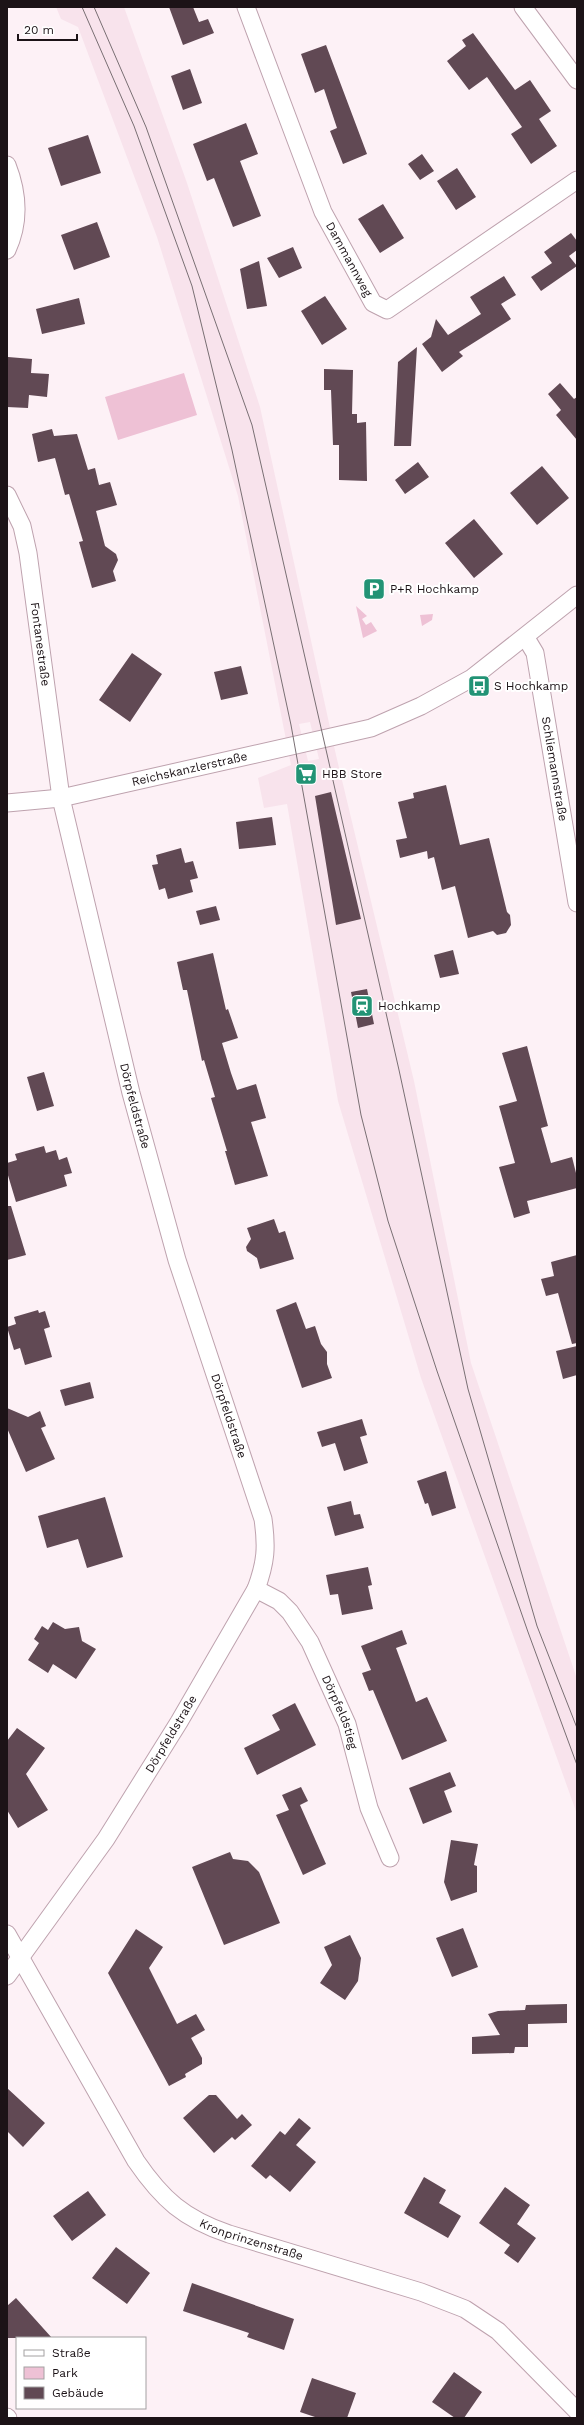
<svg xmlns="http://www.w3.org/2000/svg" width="584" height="2425" font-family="'Work Sans',sans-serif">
<rect width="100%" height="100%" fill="#fdf1f6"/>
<path fill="#f8e3ec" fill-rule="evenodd" d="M56 7H124L187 183 260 407 336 755 414 1081 471 1363 577 1679V1814L421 1378 338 1101 287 804 264 808 258 778 291 765 238 496 157 237 78 27 61 19ZM310 722 319 759 308 761 299 724Z"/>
<path fill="#eec1d5" d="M184 373 197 415 118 440 105 397Z
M356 606 367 616 362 619 366 625 371 622 377 631 363 638Z
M433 614 432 620 422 626 420 615Z"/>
<path fill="#614954" d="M169 7H193L199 22 208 19 214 33 183 45Z
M473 33 515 90 530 80 551 111 539 119 557 146 531 164 511 134 522 127 487 77 469 90 447 61 466 46 462 40Z
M326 45 367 154 343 164 330 131 337 128 324 89 315 93 301 54Z
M190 69 202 103 183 110 171 76Z
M246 123 258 154 240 161 261 216 233 227 214 178 207 181 193 144Z
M88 135 101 173 61 186 48 148Z
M422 154 434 171 420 180 408 164Z
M457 168 476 197 456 210 437 181Z
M383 204 404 238 380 253 358 219Z
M97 222 110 257 74 270 61 235Z
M571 233 577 241V250L569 256 577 266 541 291 531 277 552 263 544 252Z
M293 247 302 268 279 278 267 258Z
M259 261 267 306 247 309 240 269Z
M504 276 516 295 501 304 511 319 459 352 463 356 442 372 422 344 431 337 436 319 448 335 481 314 470 297Z
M325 296 347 329 322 345 301 311Z
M79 298 85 324 42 334 36 309Z
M417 347 411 446H394L398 362Z
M8 357 32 359 31 373 49 374 47 397 29 395 28 408 7 407Z
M324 369 353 370 352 414H357V423L366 422 367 481 339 480V445H333L331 390H324Z
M560 383 574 399 577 397V440L556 415 561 410 548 394Z
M52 429 54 436 77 434 88 470 95 468 99 485 110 482 117 505 96 511 105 546 116 554 118 560 113 571 116 581 92 588 79 542 83 541 69 494 65 495 55 458 38 462 32 434Z
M418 462 429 477 405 494 395 480Z
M542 466 569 498 537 525 510 493Z
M474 519 503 554 474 578 445 543Z
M132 653 162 674 130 722 99 700Z
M241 666 248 694 221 700 214 672Z
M446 785 460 845 489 838 507 912 510 915 511 925 506 933 497 935 493 931 468 938 455 886 442 890 434 857 428 859 427 851 400 858 396 840 407 838 398 802 414 798 413 793Z
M331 792 361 919 336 925 315 796Z
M272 817 276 845 239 849 236 822Z
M181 848 185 863 193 861 198 878 190 880 193 892 168 899 165 888 159 890 152 865 158 864 156 855Z
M216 906 220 920 200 925 196 911Z
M453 950 459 974 440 978 434 955Z
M213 953 226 1010 228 1009 238 1038 222 1043 231 1073 237 1090 256 1084 266 1118 251 1122 268 1176 235 1185 225 1151H227L211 1098 215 1097 204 1060 202 1061 187 990H183L177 962Z
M367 989 374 1024 358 1028 351 992Z
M527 1046 548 1126 541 1128 551 1163 572 1157 577 1177V1188L527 1201 530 1213 514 1218 499 1167 515 1163 499 1106 517 1101 502 1053Z
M44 1072 54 1106 37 1111 27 1077Z
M44 1146 46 1153 56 1150 59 1160 67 1157 72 1173 64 1175 67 1186 16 1202 7 1172V1163L17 1160 15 1154Z
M7 1206H11L26 1255 7 1260Z
M274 1219 279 1233 285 1231 294 1259 260 1269 257 1258 247 1251 246 1247 251 1239 247 1228Z
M577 1255V1343L572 1344 558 1293 546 1296 541 1279 554 1276 551 1262Z
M296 1302 306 1329 315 1326 321 1344 327 1352V1364L332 1378 302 1388 276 1310Z
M38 1310 39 1313 45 1311 50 1327 44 1329 52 1357 25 1365 20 1348 14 1350 7 1327 16 1324 14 1317Z
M577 1346V1375L563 1379 556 1351Z
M90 1382 94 1398 65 1406 60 1390Z
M7 1408 28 1417 40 1411 46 1426 41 1428 55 1459 26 1472 7 1428Z
M362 1419 367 1435 360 1437 368 1463 344 1471 335 1443 322 1447 317 1432Z
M446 1471 456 1508 432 1516 428 1503 425 1504 417 1481Z
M105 1497 123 1557 87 1568 78 1539 47 1548 38 1516Z
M351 1501 354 1515 360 1514 364 1528 335 1536 327 1507Z
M368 1567 372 1585 368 1586 373 1609 342 1615 338 1594 330 1595 326 1575Z
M53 1622 65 1629 79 1627 82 1641 96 1649 76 1679 53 1664 48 1673 28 1660 39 1643 34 1639 42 1626 48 1630Z
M402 1630 407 1644 396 1648 416 1702 427 1697 447 1741 402 1760 373 1690 369 1691 362 1673 371 1670 361 1646Z
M295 1703 316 1745 257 1775 244 1748 280 1730 272 1715Z
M17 1728 45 1748 26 1774 48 1810 18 1828 7 1810V1741Z
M450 1772 456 1786 444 1791 452 1812 423 1824 409 1788Z
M301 1787 308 1801 300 1805 326 1864 303 1875 276 1815 289 1810 282 1795Z
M451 1840 478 1844 474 1865 477 1866V1892L451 1901 444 1882Z
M230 1852 233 1859 248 1861 259 1872 280 1923 224 1945 192 1867Z
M463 1928 478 1967 452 1977 436 1938Z
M136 1929 163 1947 149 1968 177 2024 196 2014 205 2030 191 2038 202 2058V2064L185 2074 186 2077 169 2086 108 1973Z
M350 1935 361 1958 358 1981 345 2000 320 1983 332 1965 324 1947Z
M567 2004V2023L528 2024V2047H515L514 2053 472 2054V2037L500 2035 488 2014 498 2011 525 2010 526 2005Z
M7 2088 45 2123 23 2147 7 2131Z
M209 2095H216L237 2119 242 2114 252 2125 235 2140 232 2137 214 2153 183 2118Z
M299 2118 311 2128 296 2145 316 2162 290 2192 270 2175 266 2179 251 2166 280 2131 285 2135Z
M424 2177 446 2190 439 2203 461 2216 448 2238 404 2213Z
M505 2187 530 2205 517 2224 536 2238 518 2263 504 2253 510 2245 479 2223Z
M88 2191 106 2215 72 2241 53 2216Z
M116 2247 150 2273 127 2304 92 2278Z
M192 2283 294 2319 284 2350 247 2337 249 2333 183 2311Z
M16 2298 52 2338H7V2306Z
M454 2372 482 2392 464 2418H455L432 2402Z
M312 2378 356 2393 347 2418H318L300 2412Z"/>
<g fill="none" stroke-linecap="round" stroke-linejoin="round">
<g stroke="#bea2ae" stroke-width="19">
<g id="street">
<path id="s1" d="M246 7 323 212 373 303 387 310 577 180"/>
<path d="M523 7 577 80"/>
<path d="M7 165C18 193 20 222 7 250"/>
<path id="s2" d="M7 495 22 526 28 553 61 798 131 1093 177 1260 263 1519C267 1547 266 1562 256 1589L179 1722 106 1839 7 1976"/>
<path id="s3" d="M526 638 535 653 577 903"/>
<path id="s4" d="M7 803 61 798 371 728 421 706 472 678 577 595"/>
<path id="s5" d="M256 1589 279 1601 290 1612 310 1642 347 1724 369 1808 390 1858"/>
<path id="s6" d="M7 1934 136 2161C162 2199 184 2219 229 2234L421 2292 465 2309 498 2331 577 2411"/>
<path d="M7 2417 8 2418"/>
</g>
</g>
<use href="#street" stroke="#fff" stroke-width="17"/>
<path stroke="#796f73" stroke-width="1" d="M82 7 134 126 192 286 232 450 291 725 361 1115 388 1221 437 1371 528 1632 577 1765
M94 7 146 127 252 425 399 1070 468 1389 537 1626 577 1728"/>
</g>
<defs>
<g id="parking-square" transform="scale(1.15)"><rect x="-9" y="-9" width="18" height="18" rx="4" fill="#229375" stroke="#fff"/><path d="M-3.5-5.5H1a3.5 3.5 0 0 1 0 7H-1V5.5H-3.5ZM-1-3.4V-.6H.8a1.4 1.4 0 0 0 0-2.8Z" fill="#fff"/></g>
<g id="bus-square" transform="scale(1.15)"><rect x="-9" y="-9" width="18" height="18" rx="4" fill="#229375" stroke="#fff"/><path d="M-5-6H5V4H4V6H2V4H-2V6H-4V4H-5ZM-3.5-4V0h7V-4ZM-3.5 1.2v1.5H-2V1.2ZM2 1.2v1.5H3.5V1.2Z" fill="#fff"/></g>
<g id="supermarket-square" transform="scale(1.15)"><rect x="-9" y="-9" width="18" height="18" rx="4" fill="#229375" stroke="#fff"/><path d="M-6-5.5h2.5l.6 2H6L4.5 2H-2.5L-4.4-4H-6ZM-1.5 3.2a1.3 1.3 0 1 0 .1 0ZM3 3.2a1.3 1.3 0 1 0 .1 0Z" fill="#fff"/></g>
<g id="station-square" transform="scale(1.15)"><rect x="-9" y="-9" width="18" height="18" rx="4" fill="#229375" stroke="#fff"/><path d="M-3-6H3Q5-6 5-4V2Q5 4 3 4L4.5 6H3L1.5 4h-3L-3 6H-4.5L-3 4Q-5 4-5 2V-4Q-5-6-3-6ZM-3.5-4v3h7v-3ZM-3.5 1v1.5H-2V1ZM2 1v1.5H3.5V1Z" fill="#fff"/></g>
</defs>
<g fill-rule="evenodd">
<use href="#parking-square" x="374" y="589"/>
<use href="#bus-square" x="479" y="686"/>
<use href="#supermarket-square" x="306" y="774"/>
<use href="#station-square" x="362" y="1006"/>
</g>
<g text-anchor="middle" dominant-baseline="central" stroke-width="4" stroke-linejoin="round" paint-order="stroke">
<g font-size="12" fill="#1c1317" stroke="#fff">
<text stroke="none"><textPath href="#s1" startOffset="273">Dammannweg</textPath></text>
<text stroke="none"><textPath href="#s2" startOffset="154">Fontanestraße</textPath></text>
<text stroke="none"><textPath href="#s4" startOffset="186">Reichskanzlerstraße</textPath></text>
<text stroke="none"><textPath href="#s3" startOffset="135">Schliemannstraße</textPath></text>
<text stroke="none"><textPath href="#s2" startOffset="626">Dörpfeldstraße</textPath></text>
<text stroke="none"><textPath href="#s2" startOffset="950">Dörpfeldstraße</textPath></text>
<text stroke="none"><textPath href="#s5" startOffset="154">Dörpfeldstieg</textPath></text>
<text transform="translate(171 1734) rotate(-59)">Dörpfeldstraße</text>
<text stroke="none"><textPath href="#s6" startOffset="405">Kronprinzenstraße</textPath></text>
</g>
<g font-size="12" fill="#1c1317" stroke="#fff" text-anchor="start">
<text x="390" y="589">P+R Hochkamp</text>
<text x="494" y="686">S Hochkamp</text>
<text x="322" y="774">HBB Store</text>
<text x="378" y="1006">Hochkamp</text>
</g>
</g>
<rect width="584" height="2425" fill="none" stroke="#1c1317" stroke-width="16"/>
<rect x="16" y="2337" width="130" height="72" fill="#ffffff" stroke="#a4a1a2"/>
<rect x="24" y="2350" width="20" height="6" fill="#ffffff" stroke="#a4a1a2"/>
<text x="52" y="2357" font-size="12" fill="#1c1317">Straße</text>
<rect x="24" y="2367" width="20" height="12" fill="#eec1d5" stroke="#a4a1a2"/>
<text x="52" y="2377" font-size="12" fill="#1c1317">Park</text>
<rect x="24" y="2387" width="20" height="12" fill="#614954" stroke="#a4a1a2"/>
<text x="52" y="2397" font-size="12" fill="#1c1317">Gebäude</text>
<path d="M18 34v6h59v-6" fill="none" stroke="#1c1317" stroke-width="2"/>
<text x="24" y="34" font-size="12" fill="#1c1317" stroke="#ffffff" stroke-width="3" paint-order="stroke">20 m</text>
</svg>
